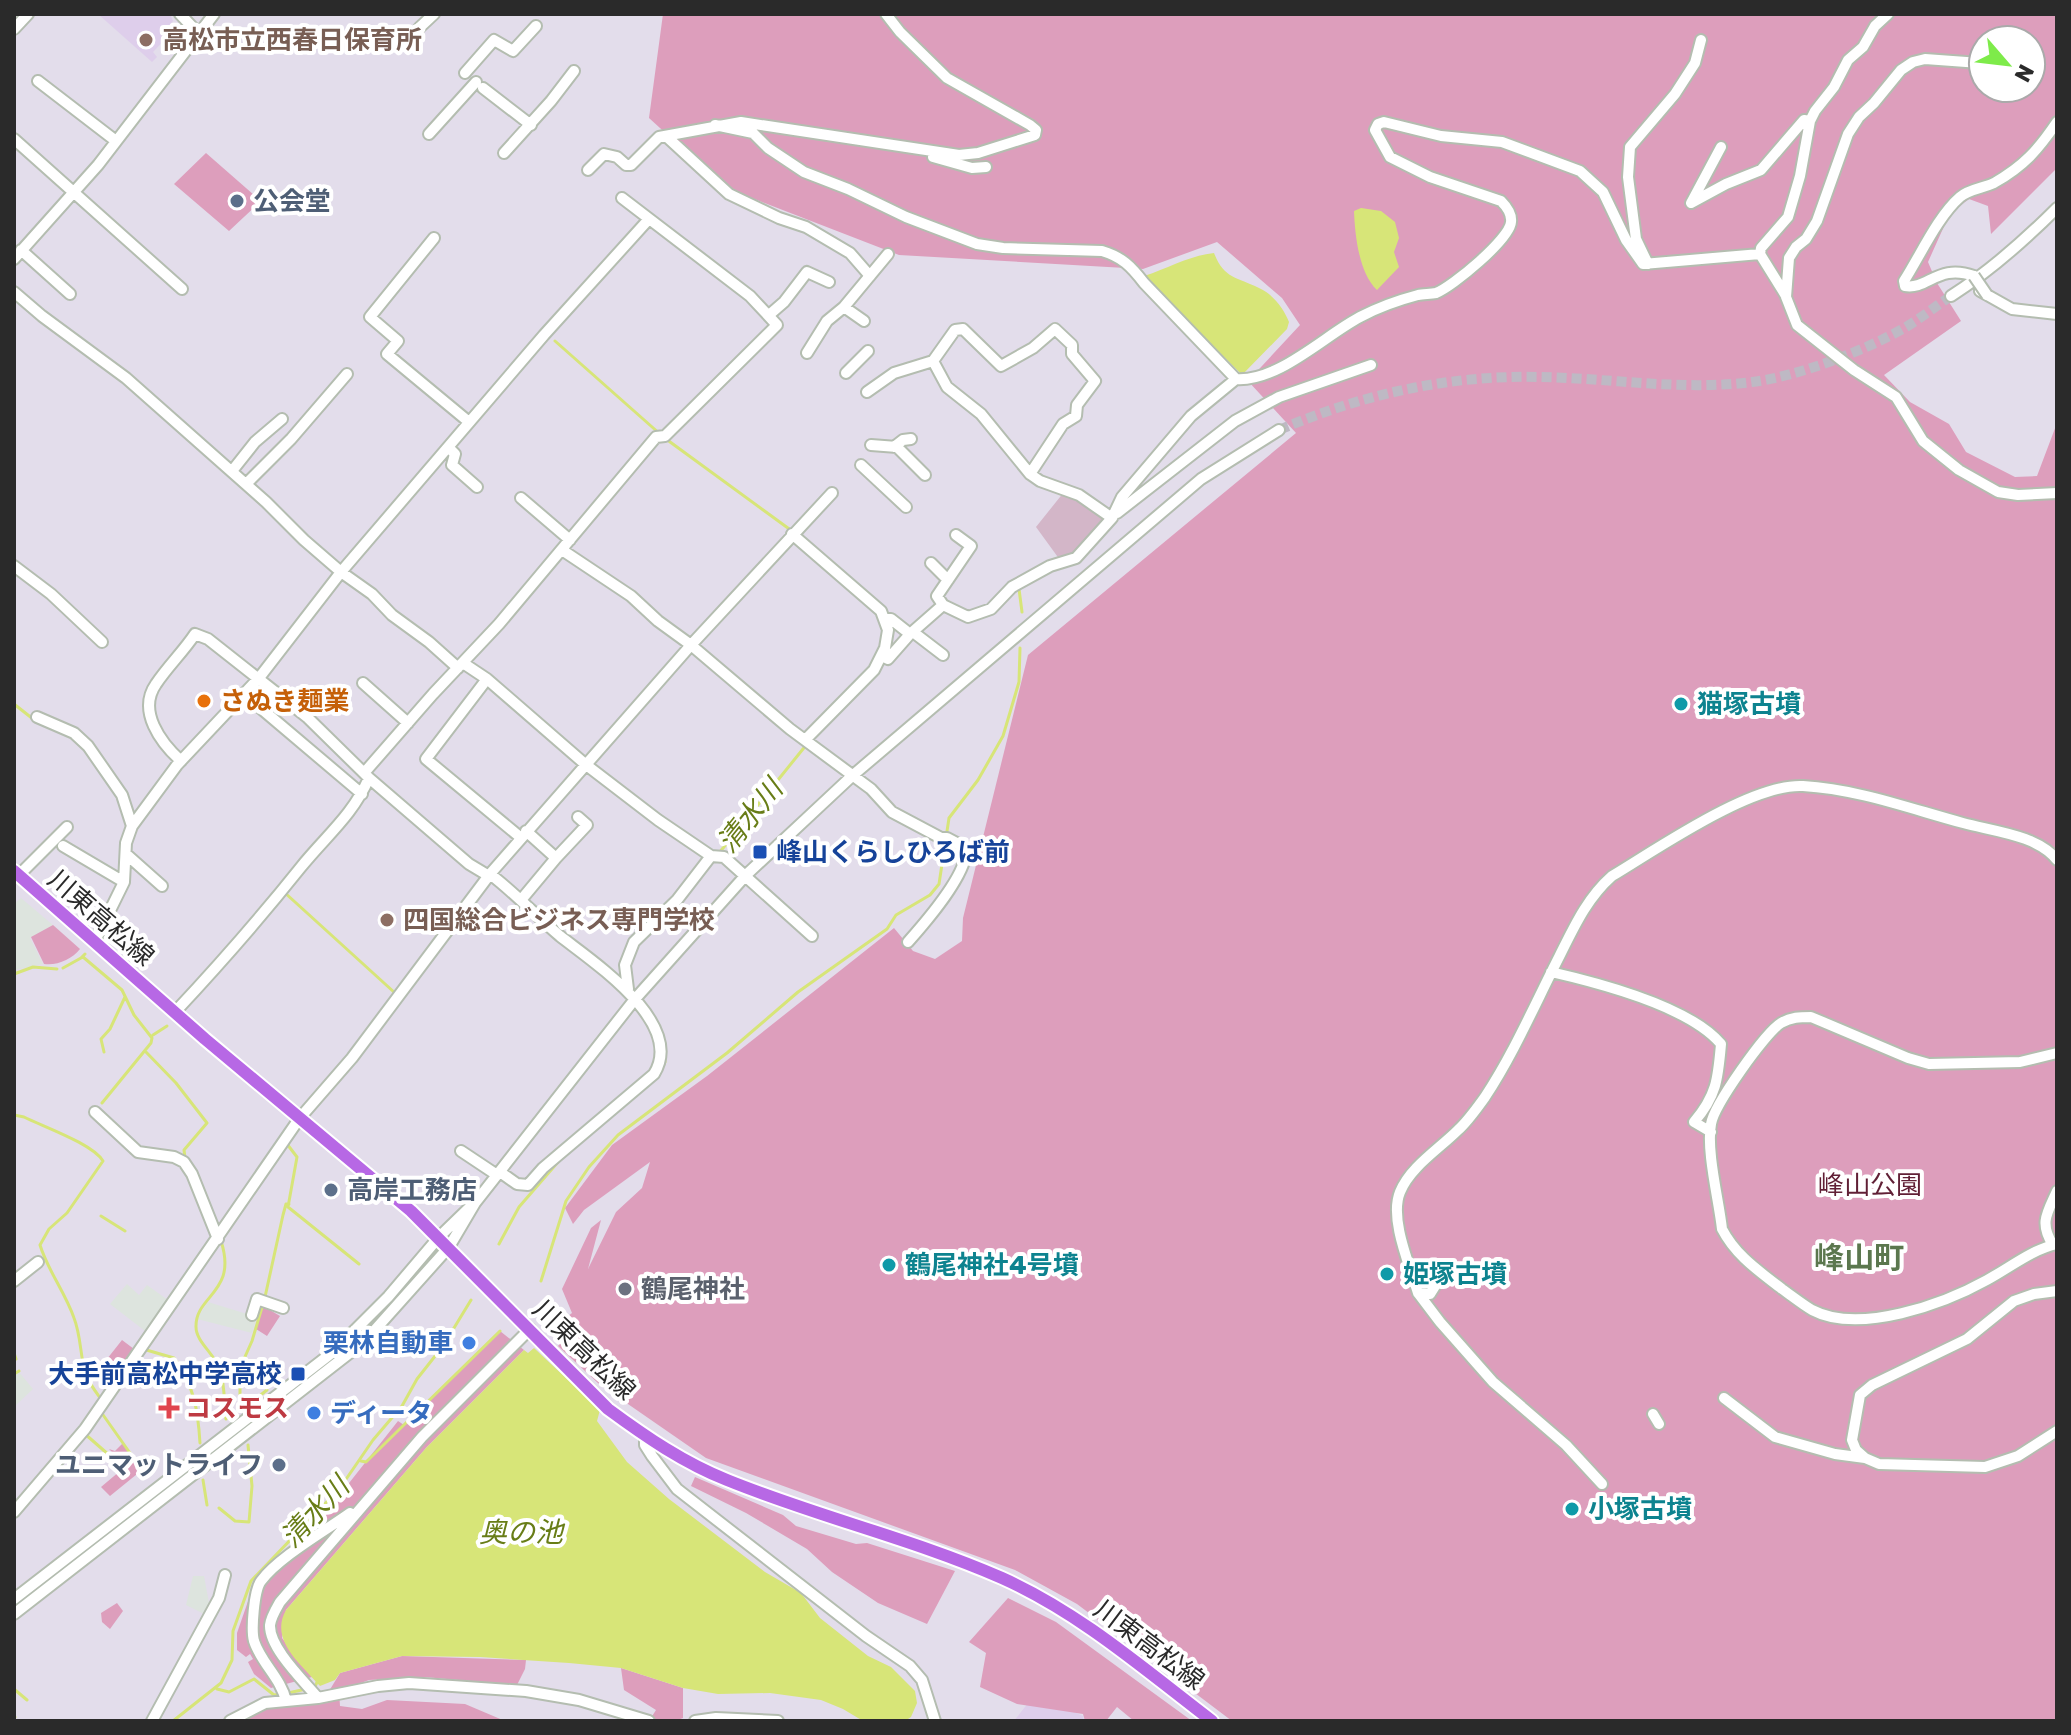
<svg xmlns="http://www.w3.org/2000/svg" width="2071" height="1735" font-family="Rubik,'Noto Sans JP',sans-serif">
<rect width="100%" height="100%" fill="#e3ddeb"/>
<path fill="#dde4de" d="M21 898 53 925 30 938 43 964 14 970V904Z
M127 1284 139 1295 147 1285 168 1300 145 1331 110 1304Z
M208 1302 257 1317 252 1333 197 1319Z
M19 1372 33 1389 14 1407V1375Z
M193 1576H204L210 1608 206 1615 186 1605Z"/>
<path fill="#deceeb" d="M98 14H170L173 21 171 23 176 28 153 52 157 57 152 62Z
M1035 1694 1083 1716 1084 1721H1014Z"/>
<path fill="#dd9ebc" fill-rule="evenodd" d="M663 14H2057V168L1991 234 1988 206 1969 199 1950 213 1928 262 1937 283 1961 321 1884 375 1910 402 1949 424 1966 452 2015 477 2037 476 2057 423V1721H1232L1077 1604 1015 1570 706 1458 599 1384 558 1346 566 1337 563 1320 572 1313 562 1289 591 1228 601 1220 588 1269 616 1212 642 1188 650 1162 584 1210 573 1224 565 1208 612 1145 707 1076 894 928 913 951 935 959 962 941 963 918 1028 655 1296 433 1248 381 1300 325 1282 298 1217 242 1143 269 899 255 726 188 649 118ZM1983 40H2031V88H1983Z
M206 153 261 201 229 231 174 184Z
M53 925 80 949C72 959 57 966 44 964L31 937Z
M263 1306 280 1316 267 1336 256 1329Z
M500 1331 524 1350 426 1448 286 1610 282 1638 312 1677 271 1688 254 1674 248 1662 253 1659 250 1654 246 1657 237 1650V1633L254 1584 327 1511 398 1421 404 1425Z
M122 1340 134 1349 120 1369 107 1359Z
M123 1443 142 1470 110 1496 101 1487 126 1466 109 1449 115 1451Z
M695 1477 783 1515 796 1526 856 1544 867 1543 955 1571 927 1624 878 1603 832 1572 807 1549 746 1513 691 1486Z
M1008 1598 1056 1622 1192 1721H1134L1117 1707 1106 1721H1085L1083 1714 1017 1704 980 1687 986 1653 969 1642Z
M117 1603 123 1611 110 1629 102 1622 101 1613Z
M402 1656 526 1660 525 1669 517 1685 424 1677 369 1680 339 1691 340 1706 362 1709 387 1700 465 1704 505 1721H237L265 1707 323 1701 340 1673Z
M621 1668 683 1688V1718L675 1721H649L656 1710 624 1690Z"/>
<path fill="#d3b6c8" d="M1064 492C1079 499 1098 507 1106 522L1077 555 1060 560 1036 527Z"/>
<path fill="#d7e578" d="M1361 208 1381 211 1395 222 1399 238 1394 252 1399 267 1377 290C1359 273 1355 236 1354 211Z
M1214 253C1224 279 1237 277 1259 288 1273 294 1284 309 1289 322L1287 329 1242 375 1144 276C1169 268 1188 256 1214 253Z
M534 1348 600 1410 597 1421 627 1462 669 1499 765 1572 801 1593 820 1618 868 1656 891 1667 915 1691 917 1703 911 1717 905 1721H863L843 1709 821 1700 770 1693 718 1694 683 1688 621 1668 569 1663 480 1657 402 1656 340 1673 335 1680 320 1686C301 1664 269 1640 286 1610L426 1448 524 1350 528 1353Z"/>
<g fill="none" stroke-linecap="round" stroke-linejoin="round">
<path stroke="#d7e578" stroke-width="3" d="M555 341 660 434
M666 439 792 531
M1019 589 1022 612
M14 704 33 719
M719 853 807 744
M284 892 395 993
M83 957 122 990 134 1015 152 1038 151 1043 102 1103
M63 968 81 958 85 954
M14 974 33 967 57 969
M153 1035 167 1026
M145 1051 176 1083 207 1123 184 1150 185 1158
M104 1052 101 1039 110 1029 125 997
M658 1076 665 1062 663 1041
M14 1115 24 1117C44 1127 93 1144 103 1161L67 1213 49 1229 40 1245C48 1271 65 1292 74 1318 81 1336 80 1354 85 1372 88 1382 95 1391 101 1399
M287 1144 297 1157 288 1207 359 1264
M101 1216 125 1231
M221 1241C238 1293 195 1295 196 1327 196 1342 215 1354 220 1370 225 1385 224 1403 226 1419
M499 1244 519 1207 558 1162
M541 1281 566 1201 589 1167 618 1135 727 1053 798 992 887 929 896 915 930 895 939 884 949 818 978 780 1003 736 1019 682 1020 648
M143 1349 174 1358C194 1385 198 1410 200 1443
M14 1353 16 1359
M14 1374 19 1371
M240 1411V1368L252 1341 265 1297 283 1215 286 1204H289
M240 1411 267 1390
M101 1412 142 1470
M85 1434 109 1455
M361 1461 366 1462 500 1331
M203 1480 207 1505
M219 1508 235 1521 249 1522 252 1486 248 1445
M14 1689 27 1700
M217 1689 229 1692 254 1679 274 1695 280 1694
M288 1693 315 1687 317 1682
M14 1718 15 1717
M173 1721 221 1683 232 1660 233 1631 251 1581 340 1488 373 1440 402 1406 417 1379 443 1346 471 1300"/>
<path stroke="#beb9c4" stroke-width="10" stroke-dasharray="10 5" stroke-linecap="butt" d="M1279 430C1363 394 1448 375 1539 377 1610 378 1681 391 1752 382 1796 377 1867 350 1906 327 1921 318 1936 306 1951 296"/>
<g stroke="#b4bdb0" stroke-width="14">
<path id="minor" d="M180 14 198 33
M419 28 434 14
M14 29 28 14
M1980 63 1925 59 1913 62 1901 70 1874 103 1859 117 1848 134 1817 221 1806 239 1796 247 1789 258 1786 297 1797 325 1854 370 1896 397 1923 441 1959 470 1998 492 2018 495 2057 493
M465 73 494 40 513 51 536 26
M38 81 116 141
M483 88 531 125
M715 125 753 133 768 148 804 172 848 189 906 217 977 244 1003 248 1102 251C1122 257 1131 266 1144 283L1236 379C1278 382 1324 336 1360 317 1377 308 1399 300 1418 295 1423 294 1430 294 1436 293 1452 287 1510 239 1511 222 1512 214 1506 206 1501 201L1430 177 1390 157 1375 130 1378 124 1384 122 1441 136 1502 142 1580 171 1603 192 1626 240 1643 264 1760 254 1761 248 1788 217 1800 176 1810 121 1815 111 1834 87 1848 60 1863 47 1875 26 1888 14
M429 134 476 82
M666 136 729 194 779 218 806 227 850 253 870 276
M14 139 182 289
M1721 147 1691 203 1726 184 1761 170 1804 120 1810 121
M504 153 551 101 574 71
M933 157 972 168 986 167
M588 170 604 154 617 157 626 165H631L659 137 741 122 959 155 978 153 1035 135 1036 130 1030 125 947 78 900 32 886 14
M434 238 370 317 398 341 387 354 469 422
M21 250 70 294
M1760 254 1786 296
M14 259 98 165 214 14
M1648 264 1636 239 1628 177 1630 147 1675 94 1695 63 1701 40
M1974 276C1938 263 1928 290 1905 286L1904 281C1920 256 1938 216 1960 197 1969 189 1984 188 1994 183 2024 166 2038 150 2057 122
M1980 291 2012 309 2057 314
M14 292 42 316 126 378 266 502 304 540 341 572 372 594 392 615 429 642 458 668
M1951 296C1990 271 2024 241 2057 208
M844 307 888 254
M769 315 784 302 807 272 829 282
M807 353 827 321 844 307 864 321
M933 361 947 387 981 414 1030 474 1040 481 1079 495 1112 518 1122 497 1191 416 1236 379
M846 373 868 351
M867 392 894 373 933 361 955 330 963 329 1001 366 1033 348 1055 329 1072 345V354L1095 381 1077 405 1076 416 1063 424 1030 474
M871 445 897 447 925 475
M448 447 455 454 452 465 477 487
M894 447 903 440 911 439
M861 465 906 507
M232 471 255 442 282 419
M246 484 291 439 347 374
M521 498 570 540
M1117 513 1235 421 1279 397 1371 365
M792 534 881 611 888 630 885 648 874 670 805 740
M562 550 631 596 658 621 691 645 790 729 871 789 892 812 941 838H947L966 848C969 873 924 924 908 942
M931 563 948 580
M14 566 51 594 102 642
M943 605 937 596 971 546 956 535
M885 619H891L910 634 943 605 968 617 991 609 1012 587 1050 566 1076 558 1112 518
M913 632 943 655
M882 656 888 659 910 634
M463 663 487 679 585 764 658 820 711 856 724 857 812 936
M487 679 426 759 520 837
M363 683 408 723
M244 694 362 794
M37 717 74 733 88 746 122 795 132 826
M181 761C161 743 137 711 156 684 168 666 183 652 195 634L208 639 307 717 364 773
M369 778 469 864 489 876
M63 846 124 882
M126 854 162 886
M556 858 587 825 578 817
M490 874C515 893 536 916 560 936 593 962 686 1023 654 1074L543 1168 528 1185 517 1184 500 1172
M19 875 67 827
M521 900 556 858 526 831
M95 941 124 882 126 843 132 826 177 765 259 678 341 572 544 335 649 219
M1551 972C1599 983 1689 1006 1721 1044 1718 1078 1717 1095 1694 1122L1711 1132
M628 989 625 965 634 942 677 900 711 856
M175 1012C219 965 261 917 301 867 327 835 352 816 369 778L364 773 433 694 499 624 656 437 665 436 777 325 750 296 622 198
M2057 1053 2020 1062 1929 1064 1908 1058 1811 1017C1800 1017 1791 1017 1781 1023 1765 1033 1714 1105 1711 1124 1706 1151 1719 1201 1722 1229 1736 1256 1759 1271 1782 1289 1792 1296 1802 1304 1812 1310 1859 1335 1944 1304 1987 1280 2011 1267 2031 1250 2057 1244
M95 1112 138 1152 174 1157 184 1162 192 1174 218 1239
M461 1151 497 1175
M2053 1245C2039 1223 2047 1213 2057 1191
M1411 1270 1434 1280 1435 1286 1430 1294 1418 1293C1410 1266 1389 1219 1400 1192 1410 1167 1439 1149 1458 1130 1468 1121 1477 1108 1485 1097 1514 1053 1535 1004 1559 957 1574 927 1587 898 1612 876 1657 849 1752 783 1803 786 1857 789 1911 809 1963 823 1992 831 2038 835 2057 860
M14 1281 38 1262
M2057 1291 2034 1294 2014 1301 1967 1339 1872 1385 1860 1395 1852 1440 1856 1450 1865 1458 1879 1464 1985 1467 2018 1456 2057 1431
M1418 1293 1440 1322 1493 1382 1566 1445 1602 1484
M252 1315 257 1299 283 1308
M1724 1398 1775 1437 1835 1454 1865 1458
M1653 1414 1659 1424
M645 1436V1445L652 1456 677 1489 866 1636 910 1666 922 1680 935 1721
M14 1512 85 1429 299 1119 352 1058 490 874 691 645 832 493
M14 1599 333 1352 388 1297 439 1237 470 1207
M14 1614 365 1341 449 1247 475 1203 635 999 746 875 852 776 1201 479 1279 430
M318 1698C304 1681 269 1648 270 1625 271 1617 276 1609 280 1602L422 1437 530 1329
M286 1701C281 1678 261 1663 254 1641 251 1630 254 1590 261 1581 279 1557 325 1531 350 1513
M152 1721 219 1598 225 1575
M230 1721 265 1703 318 1698 378 1686 409 1683 526 1691 579 1700 649 1721
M695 1721 716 1718 778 1721"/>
</g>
<g stroke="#fff" stroke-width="16">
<path id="major" d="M14 871 205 1039 411 1211 608 1409C646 1437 684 1463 727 1480 818 1517 913 1539 1002 1578 1080 1613 1144 1669 1212 1721"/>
</g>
<use href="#minor" stroke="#fff" stroke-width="10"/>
<use href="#major" stroke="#b768e5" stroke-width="12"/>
<g stroke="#b4bdb0" stroke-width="14" stroke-linecap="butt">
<path id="minor-bridge" d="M1974 276 1987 295"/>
</g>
<use href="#minor-bridge" stroke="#fff" stroke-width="10"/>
</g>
<g fill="#8d6e63" stroke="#fff" stroke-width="3">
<circle cx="146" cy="40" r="8"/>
<circle cx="387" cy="920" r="8"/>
</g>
<g fill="#5c6f8a" stroke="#fff" stroke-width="3">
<circle cx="237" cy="201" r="8"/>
<circle cx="331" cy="1190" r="8"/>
<circle cx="279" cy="1465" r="8"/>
</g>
<circle fill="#e8710a" stroke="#fff" stroke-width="3" cx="204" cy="701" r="8"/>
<g fill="#0f9aa8" stroke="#fff" stroke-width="3">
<circle cx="1681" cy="704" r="8"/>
<circle cx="889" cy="1265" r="8"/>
<circle cx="1387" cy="1274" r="8"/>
<circle cx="1572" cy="1509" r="8"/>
</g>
<g fill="#1a4fb4" stroke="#fff" stroke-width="3">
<rect x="752" y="844" width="16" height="16" rx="4"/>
<rect x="290" y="1366" width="16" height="16" rx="4"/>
</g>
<circle fill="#6b7280" stroke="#fff" stroke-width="3" cx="625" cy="1289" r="8"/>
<g fill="#3f7fe0" stroke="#fff" stroke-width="3">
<circle cx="469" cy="1343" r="8"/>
<circle cx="314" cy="1413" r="8"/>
</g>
<path fill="#e0444e" stroke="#fff" stroke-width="3" d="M165 1396h8v8h8v8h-8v8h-8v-8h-8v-8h8z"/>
<g text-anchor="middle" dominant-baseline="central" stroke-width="8" stroke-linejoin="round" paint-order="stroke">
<g font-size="26" font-weight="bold" fill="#785e54" stroke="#fff" text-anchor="start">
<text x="162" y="40">高松市立西春日保育所</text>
<text x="403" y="920">四国総合ビジネス専門学校</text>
</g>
<g font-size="26" font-weight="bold" fill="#4e5e75" stroke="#fff" text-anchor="start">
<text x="253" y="201">公会堂</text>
<text x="347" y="1190">高岸工務店</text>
<text x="263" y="1465" text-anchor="end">ユニマットライフ</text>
</g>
<g font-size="26" font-weight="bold" fill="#c56008" stroke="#fff" text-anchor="start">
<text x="220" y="701">さぬき麺業</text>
</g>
<g font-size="26" font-weight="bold" fill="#0d838f" stroke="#fff" text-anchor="start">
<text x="1697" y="704">猫塚古墳</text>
<text x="905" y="1265">鶴尾神社4号墳</text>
<text x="1403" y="1274">姫塚古墳</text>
<text x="1588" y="1509">小塚古墳</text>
</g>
<g font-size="26" font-weight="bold" fill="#164399" stroke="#fff" text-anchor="start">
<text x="776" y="852">峰山くらしひろば前</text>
<text x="282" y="1374" text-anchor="end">大手前高松中学高校</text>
</g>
<g font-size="26" fill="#2a2a2a" stroke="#fff">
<text transform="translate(101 918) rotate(41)">川東高松線</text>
<text transform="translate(584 1350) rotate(44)">川東高松線</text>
<text transform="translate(1149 1645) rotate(37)">川東高松線</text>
</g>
<g font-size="26" fill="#612036" stroke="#fff">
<text x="1870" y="1185">峰山公園</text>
</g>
<g font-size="26" font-weight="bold" fill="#5b616d" stroke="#fff" text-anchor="start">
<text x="641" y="1289">鶴尾神社</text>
</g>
<g font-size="26" font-weight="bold" fill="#366cbe" stroke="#fff" text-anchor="end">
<text x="453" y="1343">栗林自動車</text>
<text x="330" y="1413" text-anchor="start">ディータ</text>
</g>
<g font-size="26" font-weight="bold" fill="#be3a42" stroke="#fff" text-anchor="start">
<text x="185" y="1408">コスモス</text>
</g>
<g font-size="28" font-style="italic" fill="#687d17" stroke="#fff">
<text transform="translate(750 816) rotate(-51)">清水川</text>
<text transform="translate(315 1512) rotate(-47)">清水川</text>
<text x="521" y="1532">奥の池</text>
</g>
<g font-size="30" font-weight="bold" fill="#5b774e" stroke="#fff">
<text x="1859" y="1258">峰山町</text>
</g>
</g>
<rect width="2071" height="1735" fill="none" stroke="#2a2a2a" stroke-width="32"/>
<g transform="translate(2007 64) rotate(118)"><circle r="38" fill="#ffffff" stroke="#aaaaaa" stroke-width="2"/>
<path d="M0-6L14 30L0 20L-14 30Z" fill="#7eeb4a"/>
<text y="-12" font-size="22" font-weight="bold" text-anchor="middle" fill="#2a2a2a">N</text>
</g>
</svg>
